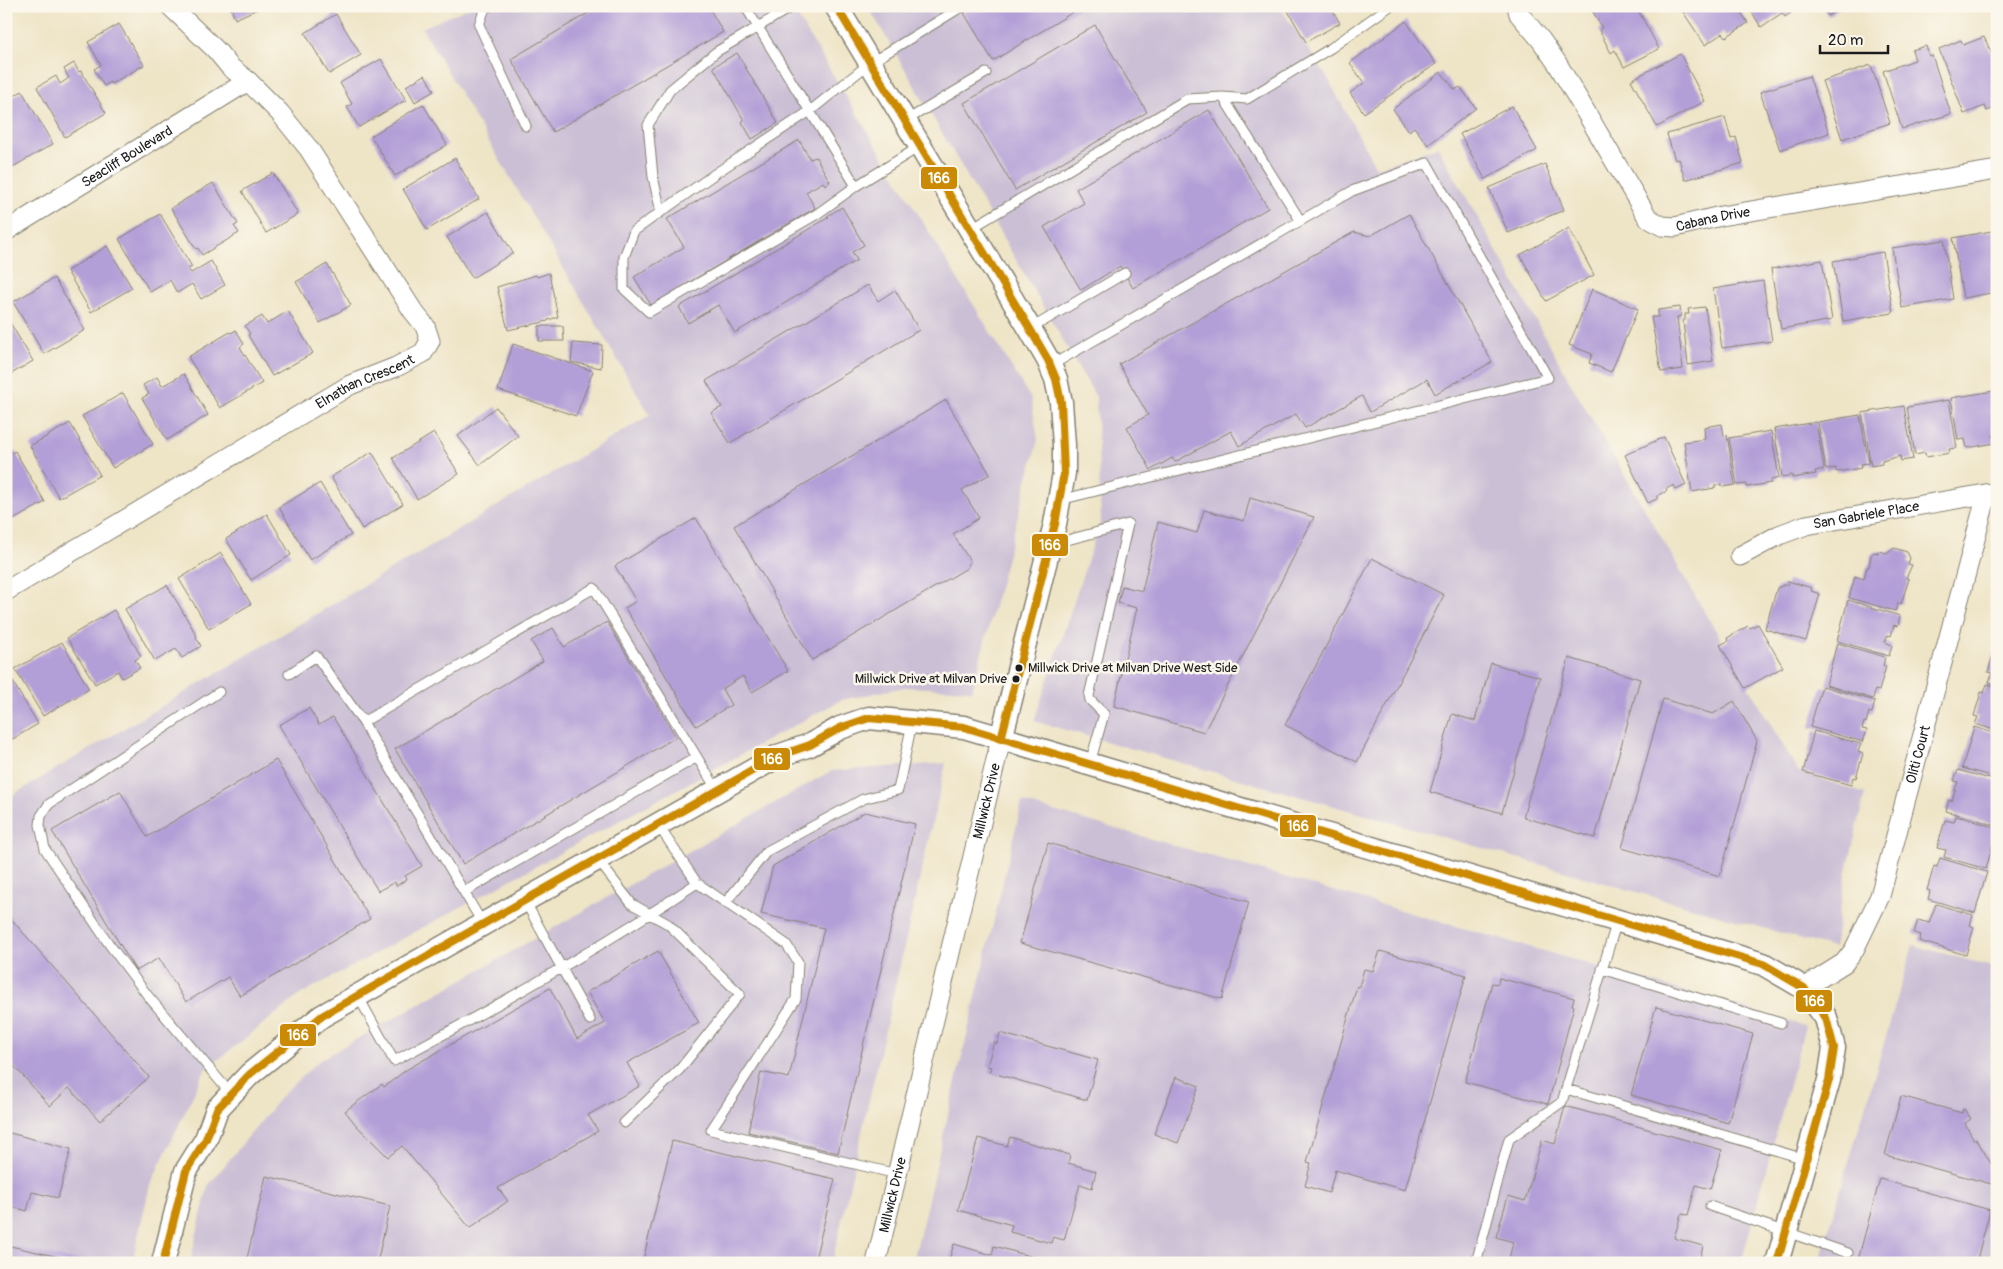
<svg xmlns="http://www.w3.org/2000/svg" width="2003" height="1269" font-family="Pangolin,sans-serif">
<rect width="100%" height="100%" fill="#fbf7ec"/>
<filter id="ink" filterUnits="userSpaceOnUse"><feTurbulence type="fractalNoise" baseFrequency=".02" numOctaves="2"/><feDisplacementMap in="SourceGraphic" scale="10" xChannelSelector="R" yChannelSelector="G"/><feConvolveMatrix kernelMatrix="1 2 1 2 8 2 1 2 1" color-interpolation-filters="sRGB"/></filter>
<filter id="wash" filterUnits="userSpaceOnUse"><feTurbulence type="fractalNoise" baseFrequency=".0096" numOctaves="4" result="noise"/><feDisplacementMap in="SourceGraphic" scale="20" xChannelSelector="R" yChannelSelector="G"/><feGaussianBlur stdDeviation="1.12" result="paint"/><feColorMatrix in="noise" values="0 0 0 0 0 0 0 0 0 0 0 0 0 0 0 0 0 1.4 0 .05"/><feComposite in="paint" operator="in"/></filter>
<g filter="url(#wash)">
<rect width="100%" height="100%" fill="#eee4c6"/>
<path fill="#cbbfd5" d="M473 6H791L1031 399 1038 440 972 690 905 687 841 700 301 994 205 1070 150 1185 132 1263H6V799L650 415 422 28Z
M868 6H1279L1327 77 1376 168 1438 147 1577 394 1798 771 1865 794 1845 879 1834 948 1034 721 1101 520 1096 397Z
M946 763 832 1263H190L208 1186 285 1092 320 1060 831 771Z
M1022 802 1805 1026 1741 1263H913Z
M1913 945 1997 968V1263H1819Z"/>
<g id="blocks">
<path fill="#b39fd7" d="M230 6H264L235 19Z
M600 6H708L723 32 553 132 511 59Z
M975 6H1083L993 61 964 13Z
M1285 6H1330L1340 23 1306 42Z
M1600 6H1636L1659 49 1624 67 1615 50 1611 53 1599 30 1602 28 1592 10Z
M1679 6H1737L1748 23 1726 37 1723 33 1705 45Z
M1748 6H1801L1785 17 1782 13 1761 27Z
M1822 6H1842L1828 16Z
M336 14 361 55 329 74 305 33Z
M1406 21 1436 64 1364 113 1350 93 1364 83 1350 63Z
M119 24 144 65 111 84 110 82 104 86 94 69 101 65 88 42Z
M1095 25 1147 112 1015 190 964 103Z
M1984 37 1997 65V107L1987 111 1985 106 1964 114 1939 49 1961 40 1963 45Z
M1926 46 1929 56 1932 55 1951 114 1902 129 1883 71 1915 60 1912 50Z
M737 53 778 123 752 139 742 122 744 120 713 67Z
M1680 54 1705 101 1657 127 1631 80Z
M381 59 406 100 359 127 347 107 352 104 340 83Z
M74 63 79 72 81 71 106 113 65 137 37 87 56 76 60 84 69 78 64 69Z
M1871 65 1890 123 1842 139 1822 81Z
M1441 72 1455 90 1460 87 1476 108 1428 145 1414 127 1409 131 1393 109Z
M425 75 434 91 415 102 406 86Z
M1809 76 1829 133 1780 150 1760 92Z
M22 91 53 144 11 168 6 160V101Z
M423 104 447 145 395 176 371 136Z
M1512 106 1537 150 1485 179 1460 134Z
M1209 110 1268 208 1133 288 1120 266 1081 290 1044 227 1084 203 1076 189Z
M1725 117 1731 139 1736 137 1743 163 1685 180 1679 159 1675 160 1667 134Z
M799 140 810 159 816 157 830 182 825 185 823 182 806 192 815 208 651 305 634 277 684 247 667 219Z
M455 158 479 199 427 230 403 189Z
M1545 164 1564 210 1508 233 1489 188Z
M273 173 298 214 266 233 242 191Z
M213 183 238 224 234 226 239 233 202 255 198 248 196 249 171 208Z
M842 207 864 245 852 252 857 260 735 333 718 305 688 323 679 307 829 217 827 216Z
M488 212 513 253 472 278 447 237Z
M160 214 192 267 188 269 191 273 211 261 225 285 201 299 192 284 177 293 170 280 150 292 119 239Z
M1409 214 1492 362 1435 394 1427 379 1370 412 1362 396 1305 428 1296 414 1239 446 1231 431 1175 462 1172 458 1151 470 1127 427 1148 415 1119 364 1354 232 1370 236Z
M1569 228 1594 275 1546 301 1520 255Z
M1997 230V292L1963 298 1953 238Z
M1944 240 1953 299 1902 308 1892 248Z
M107 246 132 288 91 312 67 271Z
M1883 252 1893 313 1843 321 1833 261Z
M1822 260 1832 320 1781 329 1771 269Z
M327 264 351 305 320 323 296 282Z
M549 273 558 317 548 320V321L508 330 497 287 536 275 537 277Z
M54 278 85 330 44 354 13 302Z
M1763 281 1772 341 1722 348 1713 289Z
M868 285 878 301 895 290 919 330 730 443 711 413 722 407 706 381Z
M1592 289 1638 309 1611 372 1589 363 1592 354 1569 345Z
M1680 307 1681 316 1677 317 1683 369 1661 372 1651 317H1658V310Z
M1705 307 1713 361 1688 365 1683 321 1685 320V314H1689L1688 309Z
M288 311 313 353 272 376 248 335 250 334 245 326 262 316 267 324Z
M6 316 33 361 6 377Z
M539 326H563L564 341H539Z
M236 330 244 344 240 347 262 383 220 408 188 357 230 332 231 333Z
M573 343 602 345 601 368 571 362Z
M513 344 593 371 576 416 498 390Z
M184 374 208 415 167 440 142 398 149 394 143 385 157 377 162 386Z
M1994 391 1997 410V434L1993 435 1995 443 1967 448 1965 439 1958 440 1951 398Z
M123 393 153 444 113 468 82 416Z
M946 400 990 474 962 490 979 518 953 534 970 561 967 568 812 660 734 526Z
M1949 400 1957 448 1949 449 1950 453 1926 457 1925 453 1915 455 1907 407Z
M1904 406 1913 459 1901 461 1900 456 1882 461V464L1871 466 1862 413Z
M496 407 518 436 480 465 458 436Z
M1860 415 1869 463 1860 464 1861 468 1836 472V468L1826 470 1818 422Z
M1816 422 1824 469 1815 471 1816 474 1792 478V475L1782 477 1774 429Z
M70 423 100 475 59 498 30 446Z
M1722 424 1724 436 1727 435 1735 485 1722 487V484L1715 485V488L1692 492 1684 442 1705 439 1704 427Z
M1771 431 1779 478 1771 480V483L1747 487V484L1737 485 1729 438Z
M434 433 459 474 417 499 393 458Z
M1664 437 1686 485 1676 490 1674 485 1666 489 1667 491 1657 496 1659 498 1648 503 1625 455Z
M15 451 45 502 6 524V456Z
M372 452 403 504 362 529 331 477Z
M320 483 351 535 310 560 279 507Z
M1250 498 1314 517 1204 732 1114 706 1137 608 1118 603 1122 586 1142 591 1158 522 1197 533 1204 510 1244 521Z
M267 514 291 555 251 580 226 539Z
M696 518 788 671 752 692 743 676 722 689 731 705 696 726 625 608 636 601 615 566Z
M1894 548 1907 552 1910 558 1908 564 1912 565 1906 578 1909 579 1901 604 1898 603 1895 611 1849 598 1855 576 1864 579 1867 567H1869L1871 555 1874 552 1878 553V551L1888 553Z
M221 553 251 604 209 629 179 579Z
M1372 558 1444 595 1357 762 1285 725Z
M1788 581 1812 588 1811 591 1820 594 1806 641 1765 629 1777 588 1784 585H1787Z
M167 585 197 636 196 637 201 646 182 658 176 649 155 661 125 609Z
M1848 600 1900 616 1898 626 1894 625 1891 636 1888 635 1885 642 1892 645 1889 656 1837 641Z
M114 610 141 656 135 660 140 668 122 678 118 671 95 684 67 638Z
M607 622 676 737 463 864 395 749 543 661 531 641 553 628 564 647Z
M1758 624 1783 667 1745 688 1720 645 1728 641 1727 638 1748 626 1750 628Z
M62 642 89 689 43 716 15 669Z
M1837 643 1885 657 1883 666H1886L1879 691 1875 690 1873 699 1826 685Z
M1995 649H1997V685L1989 682 1992 673 1988 672Z
M1569 658 1640 679 1595 838 1523 817Z
M1491 663 1540 677 1502 813 1430 792 1452 714 1475 721Z
M8 674 38 724 6 743V675Z
M1987 684 1997 687V731L1975 724 1978 717 1974 716 1979 699 1981 692 1984 693Z
M1822 686 1875 701 1872 713 1869 712 1866 723 1864 722 1862 729 1867 730 1863 742 1810 727Z
M1663 699 1713 714 1734 701 1757 741 1720 876 1622 848Z
M309 708 319 725 333 717 422 866 405 876 407 879 396 886 395 882 378 891 279 725Z
M1974 727 1997 734V778L1962 768Z
M1814 731 1861 744 1858 752 1863 754 1856 778 1853 777 1851 785 1803 772Z
M276 760 370 919 240 996 228 977 186 1002 159 958 136 971 52 831 120 791 147 837Z
M1958 770 1997 781V826L1946 811 1949 800 1952 801 1955 790 1958 782 1954 781Z
M865 812 915 824 838 1153 748 1132 761 1072 789 1078 824 928 761 914 773 866Z
M1956 816 1997 828 1986 869 1944 857 1946 850 1937 848 1945 820 1954 822Z
M1048 843 1249 902 1222 999 1020 943Z
M1940 858 1987 872 1975 913 1928 899 1930 891 1927 890 1934 866 1937 867Z
M1936 904 1973 915 1970 925 1974 927 1966 955 1919 941 1921 935 1914 933 1918 920 1929 923Z
M6 913 149 1077 100 1121 69 1088 50 1106 6 1057Z
M658 951 699 1023 627 1063 640 1086 588 1115 598 1131 498 1188 508 1201 470 1228 402 1146 388 1157 356 1125 345 1111 382 1084 384 1087 406 1070 550 988 577 1039 605 1023 587 992Z
M1380 951 1466 975 1405 1190 1335 1170 1329 1193 1305 1186 1311 1163 1307 1162 1357 986 1359 987 1364 969 1373 971Z
M1499 978 1574 998 1572 1005 1574 1006 1548 1104 1465 1082 1492 983 1498 984Z
M1656 1007 1753 1034 1728 1123 1631 1095Z
M1000 1033 1098 1060 1087 1100 989 1072 991 1067 987 1066 994 1042 997 1044Z
M1176 1077 1199 1086 1178 1143 1154 1134Z
M1901 1096 1962 1113 1963 1109 1965 1110 1971 1119 1965 1123 1974 1140 1976 1138 1997 1174 1995 1185 1885 1155Z
M1565 1106 1722 1150 1710 1189 1696 1185 1688 1215 1681 1214 1674 1238 1703 1246 1699 1263H1508L1513 1242 1496 1237 1508 1196 1525 1201 1542 1140 1555 1144Z
M6 1132 71 1149 58 1198 32 1192 27 1211 6 1205Z
M1010 1137 1070 1155 1068 1163 1096 1171 1092 1188 1080 1184 1064 1240 1053 1237 1051 1243 1010 1232 1012 1225 958 1210 978 1138 1007 1146Z
M672 1141 835 1179 814 1263H654L643 1260Z
M266 1176 390 1206 377 1263H246Z
M1880 1179 1990 1210 1976 1263H1857Z
M954 1244 992 1255 994 1246 1054 1263H948Z
M6 1245 81 1262V1263H6Z"/>
</g>
</g>
<g filter="url(#ink)">
<use href="#blocks" fill-opacity="0" stroke="#858071" stroke-width="1"/>
<g fill="none" stroke-linecap="round" stroke-linejoin="round">
<g stroke="#858071" stroke-width="11">
<path id="service" d="M490 6 485 8 479 25 526 126
M745 6 856 186 919 147
M1223 97 1300 220
M905 121 986 73
M856 186 817 214 649 312 624 289V257L634 231 716 173 810 111 870 63 963 6
M661 212 653 177 648 125 670 90 716 52 793 6
M970 229 1187 99 1223 97 1247 99 1331 48 1390 6
M1030 329 1125 273
M1050 366 1352 191 1427 163 1548 378 1060 500
M1052 544 1128 524 1089 696 1090 700 1104 714 1090 763
M289 674 316 656 363 722
M219 692 49 804 41 816 40 825 45 849 109 944 148 996 231 1094
M658 825 697 883 786 944 798 962 796 999 711 1130 897 1174
M597 859 632 904 668 924 740 994 680 1069 624 1123
M464 892 697 757
M525 901 590 1020
M726 902 767 851 863 799 898 790 912 723
M483 924 363 722 594 588 717 790
M1602 969 1781 1023
M358 996 394 1061C498 1006 600 948 697 883
M1566 1089 1805 1159
M1710 1206 1848 1253
M1476 1263 1509 1139 1562 1102 1617 921"/>
</g>
<g stroke="#858071" stroke-width="21">
<g id="minor">
<path id="s1" d="M1517 6 1519 14 1541 40 1557 63 1648 218 1662 226 1675 227 1721 216 1997 170"/>
<path id="s2" d="M6 231 248 81"/>
<path id="s3" d="M1740 556 1779 535 1806 525 1997 492"/>
<path id="s4" d="M6 591 350 385 396 367 423 353 430 341 425 326 413 311 309 149 280 113 248 81 230 67 216 50 170 6"/>
<path id="s5" d="M1804 988 1844 963 1854 950 1880 896 1987 494"/>
<path id="s6" d="M876 1263 1001 739"/>
</g>
</g>
<g stroke="#858071" stroke-width="25">
<path id="tertiary" d="M836 6 1030 329 1048 360 1056 379 1061 402 1064 445V473L1055 524 1001 739
M163 1263 186 1171 206 1139 217 1109 250 1074 322 1016 778 756 810 745 840 728 869 718 964 727 1763 964 1804 988 1826 1018 1834 1048 1829 1080 1777 1263"/>
</g>
<use href="#service" stroke="#fff" stroke-width="9"/>
<use href="#minor" stroke="#fff" stroke-width="19"/>
<use href="#tertiary" stroke="#fff" stroke-width="22"/>
<g stroke="#fbf7ec" stroke-width="11">
<path id="bus-1" d="M836 6 1030 329 1048 360 1056 379 1061 402 1064 473 1055 524 1001 739
M163 1263 186 1171 206 1139 217 1109 250 1074 322 1016 778 756 810 745 840 728 869 718 964 727 1763 964 1804 988 1826 1018 1834 1048 1829 1080 1777 1263"/>
</g>
<use href="#bus-1" stroke="#cb8a06" stroke-width="8"/>
</g>
</g>
<g fill="#1c1c1c" stroke="#fbf7ec" stroke-width="2">
<circle cx="1019" cy="668" r="4.5"/>
<circle cx="1016" cy="679" r="4.5"/>
</g>
<g text-anchor="middle" dominant-baseline="central" stroke-width="5" stroke-linejoin="round" paint-order="stroke">
<g font-size="13" fill="#1c1c1c" stroke="#fbf7ec" text-anchor="start">
<text x="1028" y="668">Millwick Drive at Milvan Drive West Side</text>
<text x="1007" y="679" text-anchor="end">Millwick Drive at Milvan Drive</text>
</g>
<g font-size="14" fill="#1c1c1c" stroke="#fbf7ec">
<text stroke="none"><textPath href="#s2" startOffset="142">Seacliff Boulevard</textPath></text>
<text stroke="none"><textPath href="#s1" startOffset="318">Cabana Drive</textPath></text>
<text stroke="none"><textPath href="#s4" startOffset="416">Elnathan Crescent</textPath></text>
<text stroke="none"><textPath href="#s3" startOffset="134">San Gabriele Place</textPath></text>
<text stroke="none"><textPath href="#s5" startOffset="270">Oliti Court</textPath></text>
<text stroke="none"><textPath href="#s6" startOffset="475">Millwick Drive</textPath></text>
<text stroke="none"><textPath href="#s6" startOffset="70">Millwick Drive</textPath></text>
</g>
</g>
<g stroke="#fbf7ec" stroke-width="2">
<rect x="920" y="166" width="38" height="24" rx="5" fill="#cb8a06"/>
<rect x="1031" y="533" width="38" height="24" rx="5" fill="#cb8a06"/>
<rect x="753" y="747" width="38" height="24" rx="5" fill="#cb8a06"/>
<rect x="1279" y="814" width="38" height="24" rx="5" fill="#cb8a06"/>
<rect x="1795" y="989" width="38" height="24" rx="5" fill="#cb8a06"/>
<rect x="279" y="1023" width="38" height="24" rx="5" fill="#cb8a06"/>
</g>
<g font-size="14" text-anchor="middle" font-weight="bold" fill="#fff">
<text x="939" y="183">166</text>
<text x="1050" y="550">166</text>
<text x="772" y="764">166</text>
<text x="1298" y="831">166</text>
<text x="1814" y="1006">166</text>
<text x="298" y="1040">166</text>
</g>
<rect width="2003" height="1269" fill="none" stroke="#fbf7ec" stroke-width="25"/>
<path d="M1820 45v8h68v-8" fill="none" stroke="#1c1c1c" stroke-width="2.5"/>
<text x="1828" y="45" font-size="15" fill="#1c1c1c" stroke="#fbf7ec" stroke-width="4" paint-order="stroke">20 m</text>
</svg>
